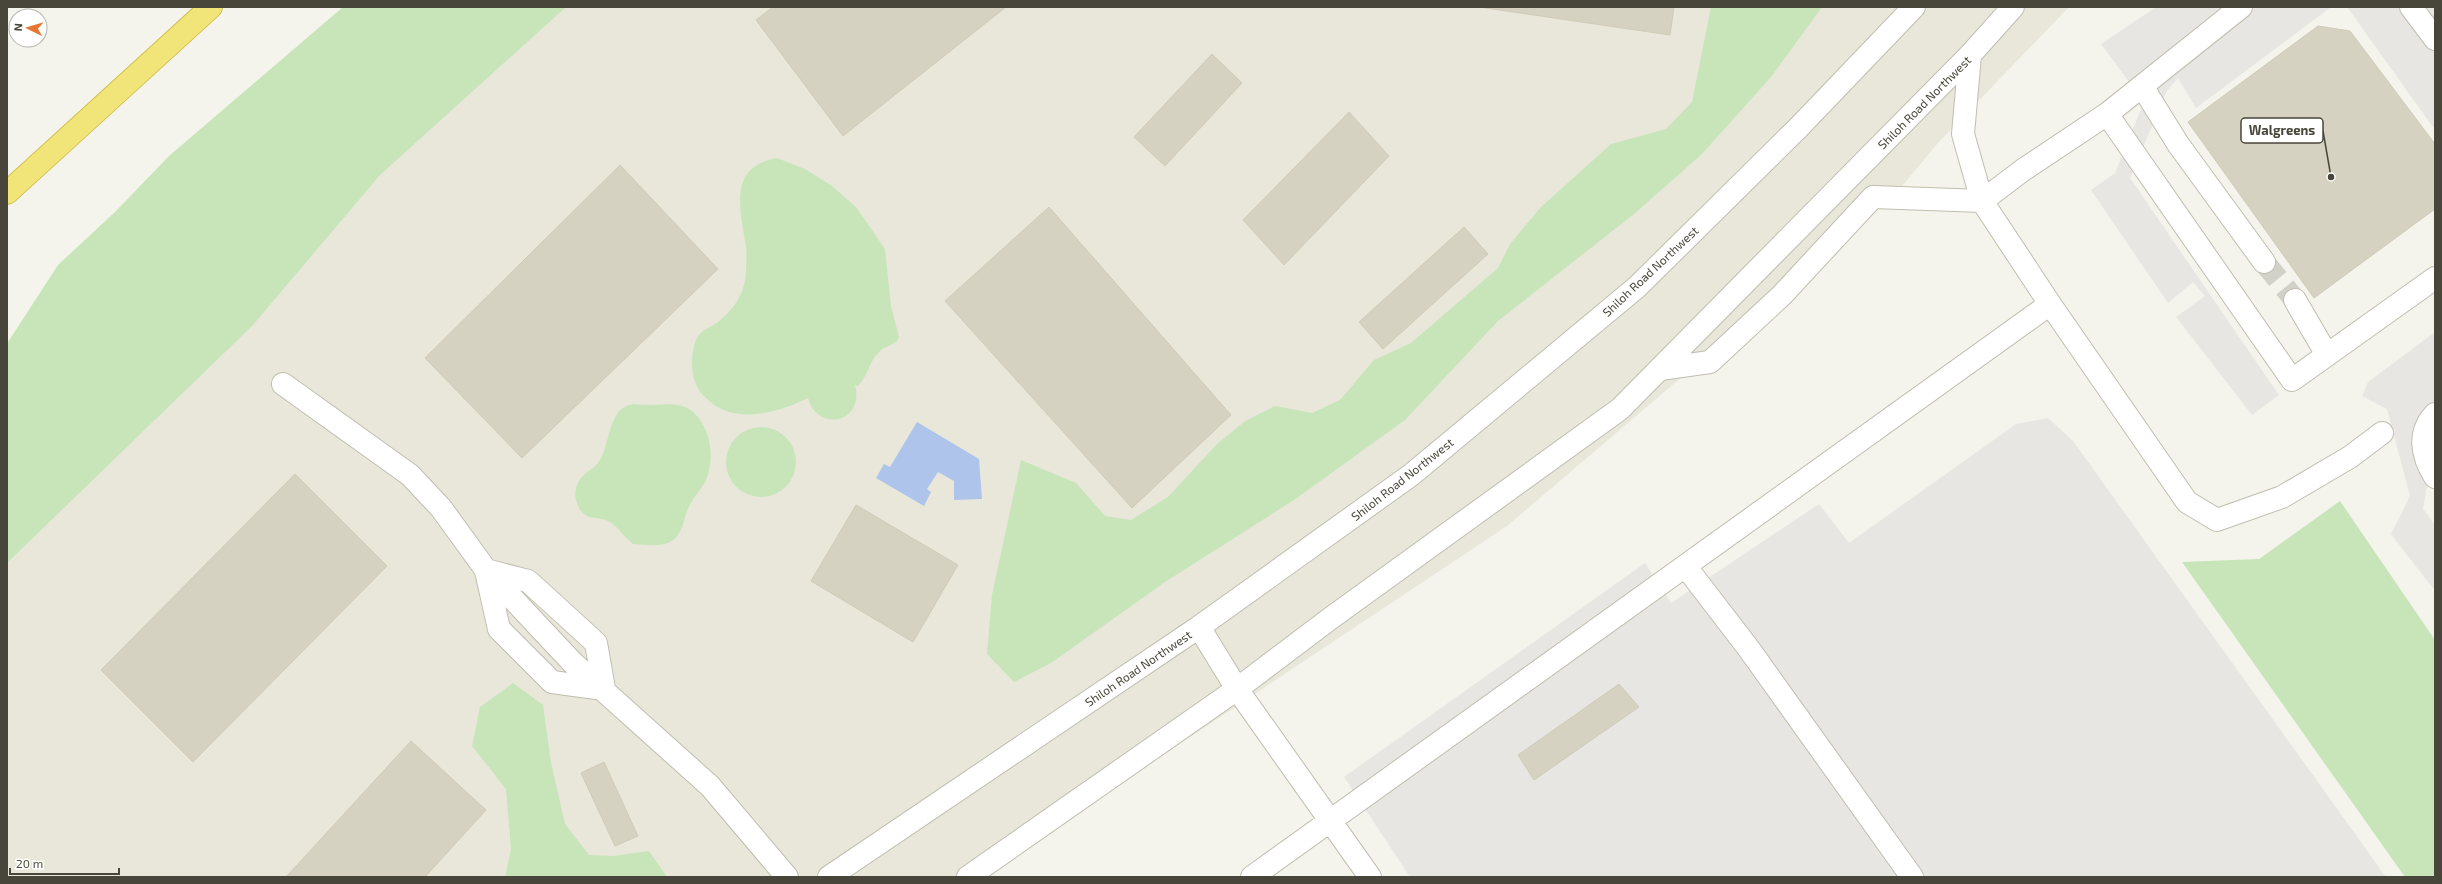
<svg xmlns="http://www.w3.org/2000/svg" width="2442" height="884" font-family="'Exo 2',sans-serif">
<rect width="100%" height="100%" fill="#f4f4ec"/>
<path fill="#e8e7da" d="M488 7H2069L1938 143 1893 197 1507 526 980 877H7V435Z"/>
<path fill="#c7e5b9" d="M343 7H566L380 175 253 325 7 563 8 342 58 265 115 212 169 156Z
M1711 7H1822L1771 77 1702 154 1634 214 1498 321 1405 420 1294 500 1165 582 1051 663 1014 682 987 654 992 595 1021 460 1076 483 1105 516 1131 520 1168 497 1217 444 1245 421 1275 406 1312 413 1340 400 1374 360 1411 343 1498 268 1510 244 1540 208 1611 144 1666 129 1692 102Z
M777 158 805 169 832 186 856 207 885 249 891 306 899 337C895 346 886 345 880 351 869 361 868 376 858 386L855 385C865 423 817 433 808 398 777 413 734 426 706 398 696 389 692 377 692 363 692 354 694 338 702 332 706 328 713 326 717 323 734 309 745 294 746 272 746 264 747 255 746 247 741 212 726 167 777 158Z
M634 404C654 408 677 398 693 412 711 428 715 458 706 480 701 490 692 498 688 509 684 518 682 535 672 541 662 547 644 545 633 544 624 537 619 527 608 521 598 516 586 521 579 508 575 500 574 493 577 485 580 475 591 471 598 463 611 446 607 406 634 404Z
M726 462a35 35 0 1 1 70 0a35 35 0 1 1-70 0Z
M2340 501 2435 640V877H2405L2182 562 2259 559Z
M513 683 543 705 551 763 565 824 589 855 613 856 649 851 667 877H505L511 849 506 789 472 746 480 707Z"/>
<path fill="#e7e6e3" d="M2156 7H2331L2196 108 2178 78 2167 91 2130 178 2279 395 2252 415 2176 317 2205 296 2193 282 2168 303 2091 190 2115 173 2144 102 2101 44Z
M2347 7H2435V130Z
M2435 332V441L2423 509 2435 525V591L2391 534 2410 496 2387 409 2362 396 2368 382Z
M2048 418 2073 441 2386 877H1410L1344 777 1645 563 1671 603 1819 504 1849 543 2016 424Z"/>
<path fill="#aec4eb" d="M917 422 979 459 982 499 954 500V481L938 472 927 489 931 492 924 506 876 478 884 464 890 467Z"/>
<path fill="#d5d2c2" stroke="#cfcbb6" d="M773 7H1006L843 136 756 20Z
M1479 7H1674L1670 35Z
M2318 26 2350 31 2435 144V209L2314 298 2188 122Z
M1212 54 1242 83 1165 166 1134 137Z
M1349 112 1389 156 1284 265 1243 220Z
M620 165 718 269 522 458 425 358Z
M1049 207 1231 415 1132 508 945 301Z
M1464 227 1488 254 1383 349 1359 322Z
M295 474 387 566 193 762 101 670Z
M856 505 958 565 913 642 811 581Z
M1619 684 1639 707 1534 780 1518 755Z
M411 741 486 810 425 877H286Z
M604 762 638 836 615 846 581 773Z"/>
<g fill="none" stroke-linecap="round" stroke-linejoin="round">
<path stroke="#d2d1c8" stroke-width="22" stroke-dasharray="22 11" stroke-linecap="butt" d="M2264 262 2295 300"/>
<g stroke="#bfbeaf" stroke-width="24">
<path id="minor" d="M2411 7 2435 39
M1970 55 1963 134 1982 201 2050 304 2187 502 2217 520 2282 497 2350 457 2382 433
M2142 86 2178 144 2264 262
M2107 114 2292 380 2435 278
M2295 300 2327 355
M1660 369 1710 362 1782 295 1873 197 1982 201 2023 170 2107 114 2241 7
M283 384 410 475 441 508 486 570 541 629 574 664 710 786 787 877
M2435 414C2417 433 2422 456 2435 477
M1686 567 1749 649 1912 877
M486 570 528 581 596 643 604 689
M486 571 499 629 552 682 604 689
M1199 627 1237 689 1370 877
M829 877 1199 627 1411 475 1637 287 1799 127 1914 7
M968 877 1237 689 1331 618 1620 409 1970 55 2013 7
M1252 877 2050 304"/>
</g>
<g stroke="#d0be4a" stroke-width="24">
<path id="highway" d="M7 193 211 7"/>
</g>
<use href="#minor" stroke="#fff" stroke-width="22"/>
<use href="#highway" stroke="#f1e57a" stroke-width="22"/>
</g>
<g text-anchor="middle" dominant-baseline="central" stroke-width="3" stroke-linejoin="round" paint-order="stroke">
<g font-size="12" fill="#48463a" stroke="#fff">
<text transform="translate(1924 102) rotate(-45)">Shiloh Road Northwest</text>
<text transform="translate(1650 271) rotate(-43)">Shiloh Road Northwest</text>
<text transform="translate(1402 479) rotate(-38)">Shiloh Road Northwest</text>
<text transform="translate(1138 668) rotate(-34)">Shiloh Road Northwest</text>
</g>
</g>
<path fill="none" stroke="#48463a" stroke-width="1.5" d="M2331 177L2323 131"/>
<circle fill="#48463a" stroke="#fff" stroke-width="1.5" cx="2331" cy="177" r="4"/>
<rect fill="#fff" stroke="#48463a" stroke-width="1.5" x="2241" y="118" width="82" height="25" rx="4"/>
<g font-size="13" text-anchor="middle" font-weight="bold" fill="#48463a">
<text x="2282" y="135">Walgreens</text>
</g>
<rect width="2442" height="884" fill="none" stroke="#48463a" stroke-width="16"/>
<g transform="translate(28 28) rotate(275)"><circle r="19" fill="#ffffff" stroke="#b6b5b0"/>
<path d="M0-3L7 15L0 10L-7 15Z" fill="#e77630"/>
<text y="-6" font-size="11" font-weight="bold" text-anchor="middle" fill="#48463a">N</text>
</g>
<path d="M10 868v6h109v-6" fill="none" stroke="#48463a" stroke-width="2"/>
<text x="16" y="868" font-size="12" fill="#48463a" stroke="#ffffff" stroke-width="3" paint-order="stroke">20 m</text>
</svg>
